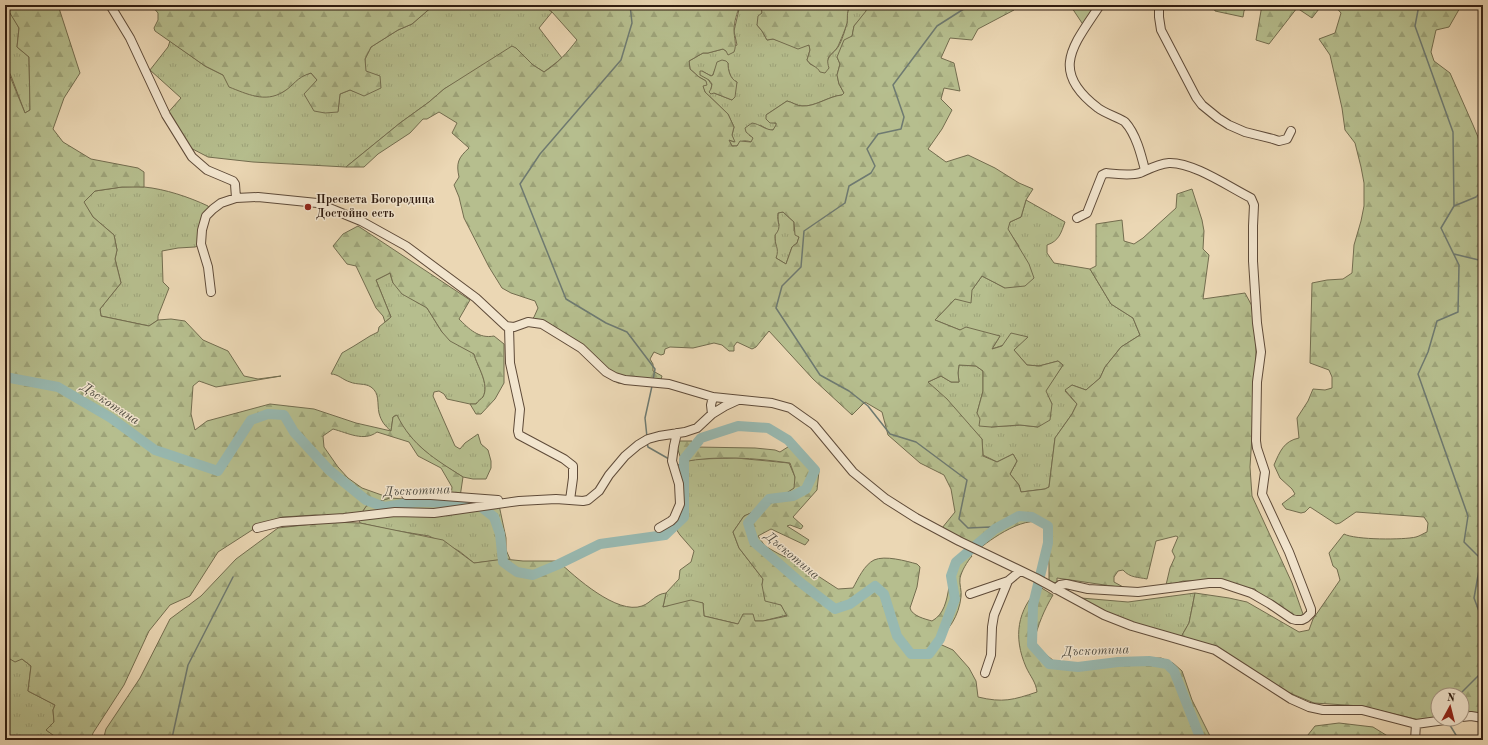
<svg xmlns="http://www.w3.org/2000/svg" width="1488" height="745" font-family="'Old Standard TT',serif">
<defs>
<pattern id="grass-tufts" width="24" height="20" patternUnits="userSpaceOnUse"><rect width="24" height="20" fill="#b6be8e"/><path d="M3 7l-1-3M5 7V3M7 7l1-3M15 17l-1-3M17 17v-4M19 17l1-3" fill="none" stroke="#9da379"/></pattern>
<pattern id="forest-firs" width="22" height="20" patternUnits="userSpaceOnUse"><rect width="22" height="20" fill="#b6be8e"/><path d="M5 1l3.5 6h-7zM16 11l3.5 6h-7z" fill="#9da379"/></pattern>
</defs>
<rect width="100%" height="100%" fill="#ebd7b4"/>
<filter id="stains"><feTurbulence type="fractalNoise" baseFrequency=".005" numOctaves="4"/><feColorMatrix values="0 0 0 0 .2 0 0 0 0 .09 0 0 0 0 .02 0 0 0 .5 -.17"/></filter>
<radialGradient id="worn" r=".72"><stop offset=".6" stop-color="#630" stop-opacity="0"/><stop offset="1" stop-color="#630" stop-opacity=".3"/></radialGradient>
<path fill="url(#grass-tufts)" stroke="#736d4f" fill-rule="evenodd" d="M434 5H543L552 12 539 28 562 58 544 72 533 65 516 48 444 89 429 102 400 123 346 167 253 162 208 157 183 144 165 116 181 98 150 70 168 47 170 41 205 66 223 75 283 92 301 76 311 73 317 80 338 111 340 94 350 90 364 95 365 59 371 47 398 30 412 24Z
M740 5H761L762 13 757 25 762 31 767 40 773 39 783 42 809 45 810 50 807 60 810 64 818 68 827 62C830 53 833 54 838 47 842 41 845 30 847 23 848 16 846 11 851 5H867V11L854 26 852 37 837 57 840 64 837 75 839 84 844 93 842 95C829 96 815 107 802 106 797 106 792 102 787 101L766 115 774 123H776L777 125 773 130H769L760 125 749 135 754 138 751 142C745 140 741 140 737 146H732L729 140 734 142 732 135 734 127 728 114 705 92 702 85 706 81 699 77 690 69 689 61 703 53H708L723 49 726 51 737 45 734 31ZM728 63C728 70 730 79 737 82L732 100 714 93 711 89 712 85 702 71 711 76 713 75 715 69Z
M1070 5H1096L1084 26Z
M5 6 8 8 19 28 17 47 29 57 30 110 25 113 11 76 5 64Z
M122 187C129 187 137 186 144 187 165 189 189 197 208 206L210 210 201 245 195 247 178 248 162 251 163 282 169 288 158 316V320L149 326 101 316 100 309 121 283 115 259 117 250 114 235 93 217 83 202 95 191Z
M1026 200 1065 222C1061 233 1059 241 1047 245V253L1054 263 1090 269 1111 304 1133 318 1140 335 1121 347 1105 367 1100 378 1086 390 1072 385 1065 391 1077 404 1072 414 1055 438 1049 487 1045 489 1021 492 1019 485 1010 474 1017 461 1013 454 997 462 983 455 982 439 928 382 941 376 951 382H959L958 373 959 365 976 366 983 371V391L977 413 991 427 1020 425 1038 427 1052 404 1045 391 1063 365 1058 361 1039 366 1027 365 1014 350 1027 337 992 349 1000 336 960 330 935 320 955 299 972 290 982 276 1005 288 1019 246 1007 229 1010 222 1021 217Z
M783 212 794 222V231L799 237 797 243 792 247 786 264 776 258 775 235 779 225 778 220V213Z
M390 273 393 283 418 303 424 305 427 308 442 332 474 354C477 366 490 384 483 397 481 399 478 401 476 404H470L447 399 444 394 439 391 434 392 433 396 455 446 460 449 465 443 478 434 481 444 488 450 491 461V468L486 479H473L463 477 434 459 415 442 401 425 396 415 393 417 391 431C385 426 381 421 379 413 377 404 380 393 371 387 365 383 357 385 350 382 343 380 338 374 331 374L342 353 354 346 370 336 378 332 379 327 391 317 376 280Z
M736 458 789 463 795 477V488L767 506 744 516 733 532 739 548 763 579 762 585 781 605 787 615 763 621H755L738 624 704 616 703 603 663 607 666 593 679 579 680 570 691 562 694 551 680 535 676 529 684 516 681 476 682 462 698 459Z
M417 497H451L457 502 499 505 506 538V550L510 559 474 563 459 551 429 536 392 530 360 523 358 518 367 505 390 498 404 499Z
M1195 593 1189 623 1181 637 1115 617 1081 598 1128 602Z
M5 656 22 659 31 666 28 691 55 705 53 710 54 722 46 730 60 740H5Z"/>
<path fill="url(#forest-firs)" stroke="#736d4f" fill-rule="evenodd" d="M5 5H58L80 73 64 98 53 129 63 142 91 159 138 168 144 172V187H122L95 191 84 202 93 217 114 235 117 250 115 259 121 283 100 309 101 316 149 326 158 320 171 319 185 321 203 340 228 351 244 376 258 379 281 376 216 387 199 381 193 386 191 414 195 430 207 421 270 404 314 409 356 423 391 431 393 417 397 415C412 446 435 459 463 477L460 497H451L452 487 441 468 418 456 409 442 377 432C364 442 348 433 333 429L323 436 324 447 338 467 348 478 362 488 390 498 367 505 358 518 315 515 283 517 263 523 218 552 190 596 170 605 149 631 124 685 93 733 91 740H60L46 730 54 722 53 710 55 705 28 691 31 666 22 659 15 662 5 656V64L25 113 30 110 29 57 17 47 19 28Z
M151 5H434L412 24 398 30 371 47 365 59 366 71 380 76 381 88 364 96 350 90 340 94 338 112 325 113 314 111 304 94 317 80 311 73C295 78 295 85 283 92 265 103 247 94 229 87L223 75 205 66 155 31 154 28 158 20V13Z
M543 5H740C737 13 734 22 734 30 734 38 737 44 734 52L728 55 726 51 723 49 708 53H703L689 61 690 69 699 77 706 81 707 85 703 86 705 92 728 114 734 127 732 135 735 142 729 140 732 146H737L740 141 751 142 753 138 746 132 745 128 752 123C760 124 765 130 773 130L776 125V123H770L766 119V115L787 101C792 102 797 106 802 106 815 107 829 96 842 95L844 93 839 84 837 75 840 64 837 57 844 40 852 36 854 26 866 11 867 5H1011L1014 10 978 29 972 40 950 38 941 58 954 63 960 91 944 88 941 99 952 110 942 129 928 149 946 162 968 155 995 168 1019 183 1033 189 1026 200 1021 217 1010 222 1008 229 1029 264 1034 278 1025 286 1005 288 982 276 972 290 971 303 955 299 935 320 960 330 966 327 1000 336 992 349 1002 346 1011 333 1028 337 1014 350 1027 365 1039 366 1058 361 1063 365 1046 391 1052 404 1050 420 1038 427 1020 425 991 427 979 426 980 419 977 413 983 391V371L976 366 959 365 958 373 959 382H951L941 376 928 382 947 399 982 439 983 456 997 462 1013 454 1017 461 1010 474 1019 485 1021 492 1045 489 1049 487 1055 438 1072 414 1077 404 1065 390 1072 385 1086 390 1100 378 1105 367 1121 347 1140 335 1133 318 1111 304 1090 269 1096 266V224L1122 220 1124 241 1134 244 1143 238 1176 208 1177 194 1192 189 1202 220 1204 231 1203 249 1209 255 1203 299 1245 293 1252 306 1256 346V374L1250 467 1252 496 1292 583 1304 617 1297 624 1264 603 1255 589 1205 581H1183L1161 588 1166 585 1170 568 1175 557 1172 551 1178 537 1176 536 1156 541 1147 579C1138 577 1130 578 1123 570L1118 571 1114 577V582L1125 588 1057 578V586L1049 582V565L1048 547 1050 530C1036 507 994 537 980 548L942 528 955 512 951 489 944 475 920 463 888 435 882 412 865 402 852 415 813 379 769 331 756 347 752 349 737 342 734 346V351H729L722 345 714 343 693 348 670 347 665 349 664 354 661 355 654 352 650 359 653 364V371L662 376 659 386 618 383 604 374 576 347 547 324 529 322 534 317 538 308 535 301 511 293 502 288 489 267 464 218 459 197 454 185 459 177C456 163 458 158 469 148L452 133 457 123 439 112 427 119H423L410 133 378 154 364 167H346L400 123 429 102 444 89 512 46 516 48 533 65 544 72C558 63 567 53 577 40L552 12ZM783 212 794 222 795 235 799 237 797 243 792 247 786 264 776 258C780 248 774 245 775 235 783 226 776 223 778 213Z
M761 5H851C846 11 848 16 847 23 845 30 842 37 839 44 835 55 824 53 829 68L825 73 820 72C817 66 811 66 807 60L810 50 809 45 798 49 773 39 767 40 762 31 757 25 758 16 762 13Z
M1213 5H1248L1244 11 1243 17 1215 11Z
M1262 5H1322L1312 18 1297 8 1269 44 1256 40Z
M1334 5H1483L1461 6 1449 27 1436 30 1431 52 1434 61 1450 73 1473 125 1478 137 1481 151 1483 154V714L1462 715V695H1438V717L1419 720 1361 706 1314 703 1263 682 1218 649 1181 637 1189 623 1195 593 1229 598 1247 602 1299 632 1309 630 1313 619 1340 580 1337 569 1333 566 1329 553 1344 534C1355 540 1404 540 1416 537 1420 536 1424 533 1427 532L1428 523 1424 517 1356 512 1340 523 1336 524 1310 507 1305 512 1301 513 1286 509 1282 504 1295 494 1292 489 1280 478 1274 465C1280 451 1284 441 1299 438L1297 418 1308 401 1313 389 1325 390 1332 388V377L1329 370 1310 363 1312 283 1327 280 1343 279 1352 273 1354 245 1361 221 1364 206V183L1361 167 1355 143 1345 130 1342 108 1330 55 1319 39 1335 33 1341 13Z
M722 60 726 61 728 63C728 70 730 79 737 82L735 97 732 100 714 93 711 94 709 92 711 89 712 84 709 80 700 75V71H702L711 76 713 75 717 62Z
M358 226 470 300 459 319C469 329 479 339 494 336L504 344V383L495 399 481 414H476L470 404H476C478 401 481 399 483 397 490 384 477 366 474 354L450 341 442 332 427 308 402 294 393 283 390 273 376 280 391 317 385 322 383 316 376 308 356 266 347 264 333 246 343 234Z
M675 441H692L695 447 755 448 775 450 780 452 791 445 798 447 819 471 817 490 793 517 803 526 801 529 790 525 787 526 809 540 805 545 771 529 758 536 765 546 779 554 798 563 838 589 853 588C858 579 864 565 874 560 885 555 906 561 917 564L920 567 917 587 910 608C912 616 925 619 932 621 956 608 943 566 963 551L972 556C967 562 962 570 960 578 959 584 962 591 961 597 959 615 949 633 933 641L953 650 969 668 976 681 978 697C1003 703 1013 700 1037 692 1036 682 1030 676 1026 667 1013 637 1017 610 1040 587L1053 595C1044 610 1038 625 1034 641L1039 649 1059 665 1100 667 1135 659 1161 658 1173 663 1182 671 1192 700 1212 740H103L106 729 140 678 170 619 201 596 236 559 278 528 330 522 360 523 443 540 474 563 504 559 523 561H558C575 577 617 615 642 606 651 603 655 594 666 593L663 607 691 600 703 603 704 616 738 624 743 614H753L755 621H763L787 616 781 605 765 601 762 585 763 579 739 548 733 532 744 516 767 506 794 488 795 477 790 463C754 458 718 455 682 462Z
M1339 723 1373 727 1394 740H1304L1315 726Z"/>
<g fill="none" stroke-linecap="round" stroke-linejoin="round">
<path stroke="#6e7a71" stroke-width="1.5" d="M630 5 632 23 621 60 540 154 520 184 566 299 606 323 627 332 655 369 653 380
M970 5 937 26 893 85 904 117 901 129 878 134 867 149 875 166 871 173 849 186 845 203 804 231 801 267 782 286 776 308 820 375 849 391 868 406 890 434 916 442 967 480 959 519 968 528 990 527 995 529
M1419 5 1415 26 1453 132 1454 206 1441 228 1459 265 1458 312 1437 321 1428 352 1418 374 1468 516 1464 542 1481 559 1474 598 1483 622
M1454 206 1476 197 1483 190
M1454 254 1483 261
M647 437 645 418 652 386
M647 443 648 447 669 459
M675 463 684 468
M1459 695 1483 671
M1448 722 1459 740
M170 740 172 738 188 665 233 577"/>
<path stroke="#98b9b1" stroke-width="10" d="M5 377 58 387 111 418 155 450 218 471 251 420 268 414 284 415 294 432 329 470 366 500 384 507 417 502 462 503 480 506 494 517 500 534 503 562 517 572 533 575 557 565 600 544 665 535 684 517V459L701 438 738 426 768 428 788 440 815 470 806 489 793 496 769 499 748 523 754 542 801 583 835 609 850 604 875 586 884 594 897 636 911 654H929L940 639 955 599 951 576 956 562 995 529 1019 516 1032 517 1048 526V543L1033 605 1032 645 1049 664 1078 667 1118 662 1149 661 1167 664 1174 671 1201 740
M1348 740H1350"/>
<g stroke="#5f4b39" stroke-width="10">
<path id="minor" d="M110 5 130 38 166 115 192 157 207 170 233 181 235 184 236 198
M1100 5C1073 46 1049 71 1098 108 1104 113 1122 119 1125 122 1136 134 1141 154 1145 170
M1159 5V17L1161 30 1196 97 1202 105 1218 118 1229 125 1245 132 1273 139 1279 141 1287 139 1291 131
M211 292 208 267 201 244 202 230 206 216 213 209 221 203 236 198 258 197 317 203 361 221 406 246 476 298 506 326 514 327 528 322 542 324 581 348 606 372 615 377 625 380 669 384 713 397 772 403 790 408 814 425 853 472 886 499 916 518 959 541 1036 578 1104 615 1132 626 1215 650 1291 699 1309 707 1323 710H1362L1416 724 1452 719
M509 327 510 363 520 409 518 431 519 435 564 459 573 466V478L570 500
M712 414 711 405 713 397
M406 495H431L498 500
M257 528 281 522 344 518 395 512 434 513 519 501 556 499 583 501 588 500 599 491 609 475 625 456 638 445 648 439 659 436 685 432 697 428 712 414 725 406 738 400
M659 528 671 521 674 518 680 504 679 484 672 461 674 446 677 433
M1055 589 1060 585 1066 584 1088 589 1138 592 1209 583H1221L1251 593 1270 604 1292 619 1296 620H1302L1306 618 1311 613V609L1289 552 1262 494 1265 472 1257 448 1256 441 1257 382 1261 352 1257 323 1253 261V226L1254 205 1251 198C1229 187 1193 162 1169 163 1158 164 1149 169 1140 173 1130 176 1116 174 1106 173L1102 175 1087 213 1077 218
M970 594 1008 581
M985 673 991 655 992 627 994 615 1008 581 1020 571
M1462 717 1471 716 1483 718
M1415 740 1416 724"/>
</g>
<use href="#minor" stroke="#f2e5ce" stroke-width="8"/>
</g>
<circle fill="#8f2418" stroke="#f2e5ce" stroke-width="1.5" cx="308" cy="207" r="4"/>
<g text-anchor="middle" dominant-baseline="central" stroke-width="3" stroke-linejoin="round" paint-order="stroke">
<g font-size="12" font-weight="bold" fill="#301c10" stroke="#f2e5ce" text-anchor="start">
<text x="316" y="200">Пресвета Богородица<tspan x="316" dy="14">Достойно есть</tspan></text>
</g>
<g font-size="13" font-style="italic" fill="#4f4b40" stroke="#f2e5ce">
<text transform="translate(110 404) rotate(33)">Дъскотина</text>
<text transform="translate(417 491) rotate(-2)">Дъскотина</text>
<text transform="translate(792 556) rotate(40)">Дъскотина</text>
<text transform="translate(1096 651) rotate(-2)">Дъскотина</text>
</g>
</g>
<rect width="1488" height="745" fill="none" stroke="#ebd7b4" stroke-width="20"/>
<rect x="6" y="6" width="1476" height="733" fill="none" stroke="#301c10" stroke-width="2"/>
<rect x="10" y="10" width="1468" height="725" fill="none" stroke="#301c10"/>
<g transform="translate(1450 707) rotate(7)"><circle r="19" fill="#f2e5ce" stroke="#a49582"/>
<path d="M0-3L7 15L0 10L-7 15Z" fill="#8f2418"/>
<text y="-6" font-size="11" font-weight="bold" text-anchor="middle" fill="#301c10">N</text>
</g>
<rect width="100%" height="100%" filter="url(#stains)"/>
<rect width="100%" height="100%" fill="url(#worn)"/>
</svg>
